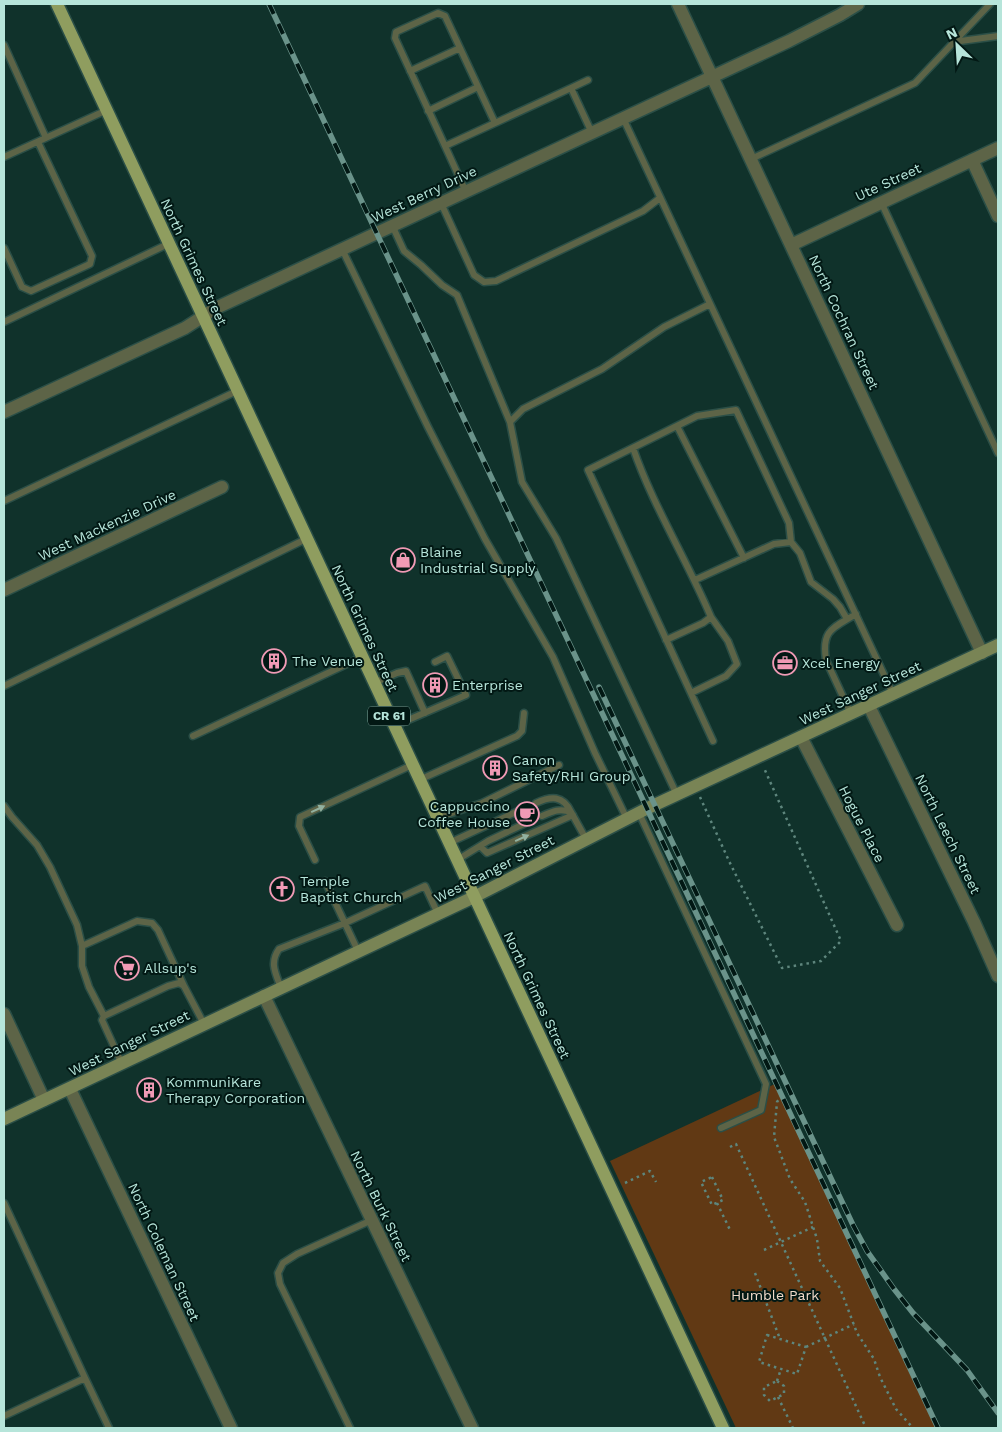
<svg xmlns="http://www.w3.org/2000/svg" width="1002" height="1432" font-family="'Work Sans',sans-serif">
<rect width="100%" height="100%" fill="#10322b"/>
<path fill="#613914" d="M777 1083 939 1428H736L610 1161Z"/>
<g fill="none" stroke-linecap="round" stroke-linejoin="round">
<g stroke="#2b4f47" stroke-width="9">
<path id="service" d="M953 42 998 36
M4 45 46 138
M410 71 460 48
M571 88 588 80
M428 111 478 87
M623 118 893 694
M445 146 395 38 396 32 438 13 445 16 495 123
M4 157 107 110
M751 159 915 83 990 4
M466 192 445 146 571 88 592 133
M881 202 998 453
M441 203 474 275 484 282 496 281 643 211 660 198
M392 225 404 251 421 265 442 285 457 295 510 422
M4 248 22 287 31 291 90 264 92 256 38 142
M342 249 428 427 485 539 553 657 595 753 627 819
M4 322 168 244
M677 426 744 558
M633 448C653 506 687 560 711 617L703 623 666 640
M4 501 237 391
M695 580 774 544 791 542 800 553 811 582 833 599 840 607 847 619
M374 683 397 673 406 671 425 713
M4 686 306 539
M691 693 726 676 737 664 728 641 711 617
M851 714 826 660C821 629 834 628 856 614
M394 726 466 695 447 656 435 662
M193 736 362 657
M713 741 588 470 697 416 736 410 789 523 791 542
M419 780 517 736 522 731 524 713
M677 795 556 538 522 482 510 422 523 409 602 369 664 327 710 304
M536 803C551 796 563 795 571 812
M4 806 12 817 37 845 50 867 77 925 82 946V966L89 987 104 1016
M639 813 766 1084 761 1110 721 1128
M542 816C553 811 560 808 571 812L586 839
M437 818 482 803 559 765
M449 843 518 811
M480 846 487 853 573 815
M315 860 299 826 300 817 412 765
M457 860 488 841 524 824
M325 881 358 951
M82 946 137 921 152 923 158 930 184 986
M281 988C276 974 269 963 279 949L345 923 425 886 438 914
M122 1064 102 1020 104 1016 168 986 179 983 184 986 204 1024
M4 1203 85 1378 109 1428
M4 1416 85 1378
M350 1428 280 1284 278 1273 283 1263 297 1254 372 1220"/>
</g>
<g stroke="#2b4f47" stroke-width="15">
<path id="minor" d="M678 4 982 653
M972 160 998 216
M791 245 998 148
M4 412 185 328 216 308 789 41 840 15 858 4
M4 590 222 487
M801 737 897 925
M264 996 472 1428
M4 1014 44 1100"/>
</g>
<g stroke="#2b4f47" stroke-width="15">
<path id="tertiary" d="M869 706 974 922 998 976
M70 1089 231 1428"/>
</g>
<g stroke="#2b4f47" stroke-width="15">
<path id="secondary" d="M4 1119 474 897 648 808 998 645"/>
</g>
<g stroke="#2b4f47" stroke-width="15">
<path id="primary" d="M57 4 723 1428"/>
</g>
<path stroke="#5e867d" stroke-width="2.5" stroke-dasharray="2.5 4" stroke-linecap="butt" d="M700 797 729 861 782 968 821 961 841 941 764 768
M782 1095 777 1102 774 1137 790 1179 805 1202 817 1239 820 1261 840 1288 857 1333 874 1359 880 1377 896 1409 913 1428
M730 1147 736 1144 866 1428
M712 1177 723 1200 712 1205 701 1182Z
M625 1183 650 1171 656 1182
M717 1203 731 1232
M764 1250 813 1227
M755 1273 780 1339
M767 1335 806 1347 797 1374 759 1362Z
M806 1347 854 1324
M777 1381 784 1386V1394L770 1401 764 1395V1387Z
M777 1381 781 1369
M778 1397 793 1428"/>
<use href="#service" stroke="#5d6447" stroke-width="6"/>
<use href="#minor" stroke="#5d6447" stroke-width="12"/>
<use href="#tertiary" stroke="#5d6447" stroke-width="12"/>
<use href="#secondary" stroke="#798455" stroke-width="12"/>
<use href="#primary" stroke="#8f9d5f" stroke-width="12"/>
<g stroke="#6a938a" stroke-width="5.5">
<path id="rail" d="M269 4 938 1428
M599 687 853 1225 867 1251 894 1289 913 1313 967 1370 998 1413"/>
</g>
<use href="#rail" stroke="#021814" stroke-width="4" stroke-dasharray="11" stroke-linecap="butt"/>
</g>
<defs><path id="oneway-solid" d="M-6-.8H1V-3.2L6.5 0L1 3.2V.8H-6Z" transform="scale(1.25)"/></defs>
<g fill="#92b19f">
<use href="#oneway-solid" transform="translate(318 809) rotate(-25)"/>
<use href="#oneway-solid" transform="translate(522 838) rotate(-24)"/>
</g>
<defs>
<g id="shop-ring" transform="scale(1.25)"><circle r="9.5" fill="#021814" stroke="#f09ab5" stroke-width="1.5"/><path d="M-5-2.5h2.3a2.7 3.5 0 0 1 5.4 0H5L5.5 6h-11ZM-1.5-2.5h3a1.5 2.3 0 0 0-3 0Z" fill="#f09ab5"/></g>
<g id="building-ring" transform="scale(1.25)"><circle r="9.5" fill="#021814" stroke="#f09ab5" stroke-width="1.5"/><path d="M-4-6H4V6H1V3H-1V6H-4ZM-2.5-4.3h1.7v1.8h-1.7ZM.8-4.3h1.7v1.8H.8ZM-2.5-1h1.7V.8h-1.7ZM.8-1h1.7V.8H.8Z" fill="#f09ab5"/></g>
<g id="office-ring" transform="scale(1.25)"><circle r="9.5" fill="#021814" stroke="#f09ab5" stroke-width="1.5"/><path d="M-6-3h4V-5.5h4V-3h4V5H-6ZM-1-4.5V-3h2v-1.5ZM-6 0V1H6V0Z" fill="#f09ab5"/></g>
<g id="cafe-ring" transform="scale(1.25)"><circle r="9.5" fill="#021814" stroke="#f09ab5" stroke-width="1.5"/><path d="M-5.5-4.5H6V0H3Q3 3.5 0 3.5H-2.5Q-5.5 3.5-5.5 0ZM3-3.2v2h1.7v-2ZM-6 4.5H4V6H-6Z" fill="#f09ab5"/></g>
<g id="church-ring" transform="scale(1.25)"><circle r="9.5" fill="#021814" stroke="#f09ab5" stroke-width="1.5"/><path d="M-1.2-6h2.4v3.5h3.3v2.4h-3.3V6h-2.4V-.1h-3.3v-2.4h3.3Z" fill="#f09ab5"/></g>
<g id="supermarket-ring" transform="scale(1.25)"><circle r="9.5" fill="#021814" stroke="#f09ab5" stroke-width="1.5"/><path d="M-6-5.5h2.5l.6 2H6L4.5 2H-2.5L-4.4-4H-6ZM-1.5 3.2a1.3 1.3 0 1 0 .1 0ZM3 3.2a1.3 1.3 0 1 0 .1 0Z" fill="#f09ab5"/></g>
</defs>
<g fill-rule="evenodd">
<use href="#shop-ring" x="403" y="560"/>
<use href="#building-ring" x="274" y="661"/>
<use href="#office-ring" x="785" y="663"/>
<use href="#building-ring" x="435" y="685"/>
<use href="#building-ring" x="495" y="768"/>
<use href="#cafe-ring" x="527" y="814"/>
<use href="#church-ring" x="282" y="889"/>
<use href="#supermarket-ring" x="127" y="968"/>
<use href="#building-ring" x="149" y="1090"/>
</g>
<g text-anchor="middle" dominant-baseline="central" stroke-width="4" stroke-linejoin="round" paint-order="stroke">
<rect fill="#021814" stroke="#80a89f" stroke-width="1" x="368" y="706.5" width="42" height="19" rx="4"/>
<g font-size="12" font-weight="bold" fill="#b6e5da">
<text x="389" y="716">CR 61</text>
</g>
<g font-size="14" fill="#b6e5da" stroke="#021814">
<text transform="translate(888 182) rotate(-25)">Ute Street</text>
<text transform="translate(424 194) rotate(-25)">West Berry Drive</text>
<text transform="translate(194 262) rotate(65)">North Grimes Street</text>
<text transform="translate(844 322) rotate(65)">North Cochran Street</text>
<text transform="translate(107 525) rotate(-25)">West Mackenzie Drive</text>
<text transform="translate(365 628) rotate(65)">North Grimes Street</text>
<text transform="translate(860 693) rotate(-25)">West Sanger Street</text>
<text transform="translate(862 824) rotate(63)">Hogue Place</text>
<text transform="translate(948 834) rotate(64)">North Leech Street</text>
<text transform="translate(494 869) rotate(-27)">West Sanger Street</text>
<text transform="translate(537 995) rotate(65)">North Grimes Street</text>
<text transform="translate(129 1043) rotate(-26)">West Sanger Street</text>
<text transform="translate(381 1206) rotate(64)">North Burk Street</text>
<text transform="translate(164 1252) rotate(65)">North Coleman Street</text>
</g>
<g font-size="14" fill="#b6e5da" stroke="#021814" text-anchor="start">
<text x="420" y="552">Blaine<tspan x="420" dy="16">Industrial Supply</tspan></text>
<text x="292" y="661">The Venue</text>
<text x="802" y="663">Xcel Energy</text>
<text x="452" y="685">Enterprise</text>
<text x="512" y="760">Canon<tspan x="512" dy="16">Safety/RHI Group</tspan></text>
<text x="510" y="806" text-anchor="end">Cappuccino<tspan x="510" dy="16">Coffee House</tspan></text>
<text x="300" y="881">Temple<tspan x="300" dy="16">Baptist Church</tspan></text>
<text x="144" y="968">Allsup's</text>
<text x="166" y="1082">KommuniKare<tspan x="166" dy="16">Therapy Corporation</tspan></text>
</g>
<g font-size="14" fill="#efd9c9" stroke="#021814">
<text x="775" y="1295">Humble Park</text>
</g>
</g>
<rect width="1002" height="1432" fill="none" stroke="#b6e5da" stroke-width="10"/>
<g transform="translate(957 45) rotate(335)" stroke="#021814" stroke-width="4" paint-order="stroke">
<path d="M0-4L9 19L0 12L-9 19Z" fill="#b6e5da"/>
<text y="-8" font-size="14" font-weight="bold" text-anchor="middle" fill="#b6e5da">N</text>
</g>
</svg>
